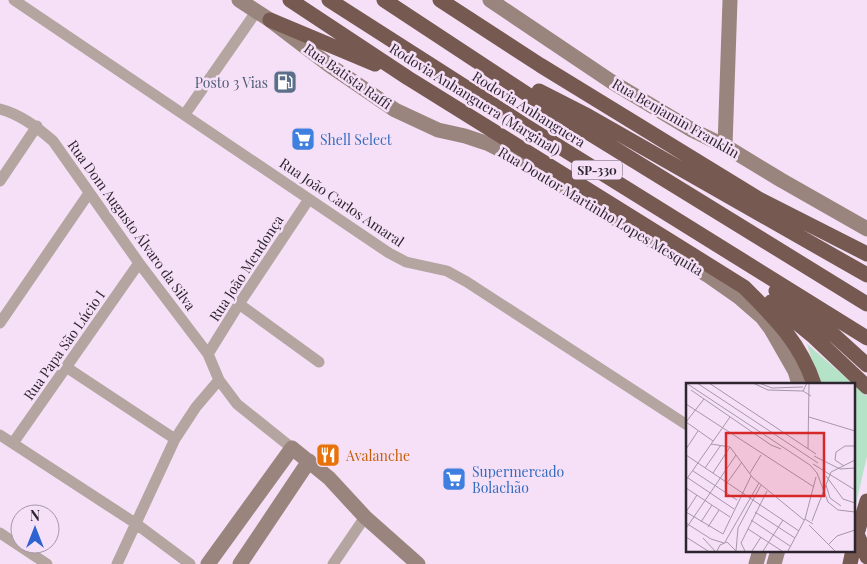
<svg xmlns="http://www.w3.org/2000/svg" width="867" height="564" font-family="'Playfair Display',serif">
<rect width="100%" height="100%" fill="#f6e0f8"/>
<path fill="#b4e3c8" d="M807 344 867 396V456L856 504 853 494V384H820Z"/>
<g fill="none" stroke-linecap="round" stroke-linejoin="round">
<path stroke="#b4a5a0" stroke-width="11" d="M14 0 389 253 406 262 447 271 467 282 687 425
M0 109C20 114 37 127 53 141L139 263 208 354 219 380 237 404 292 448
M185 114 256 12
M0 181 37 126
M239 304 319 362
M0 323 89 193
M208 354 239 304 309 199
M66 367 175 439
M0 435 135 523 190 564
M13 443 139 263
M0 533 47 564
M117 564 175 439 196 407 219 380
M333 564 365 517"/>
<path stroke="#9a857e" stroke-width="15" d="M239 0 270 20 329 65 395 110 438 130 465 136 489 144 515 157 709 276 739 297 762 317 771 329 795 371 799 384
M490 0 612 82 692 130 725 146 781 180 867 229
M725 146 730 0
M208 564 292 448 329 478 365 517 418 564
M240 564 309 461
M756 564 760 550
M774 564 778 550"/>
<path stroke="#765950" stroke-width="15" d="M290 0 408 78 744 287C774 317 800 342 814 384
M329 0 526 126 867 338
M384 0 542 104 867 304
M440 0 540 65 757 198 867 254
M270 20 375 64
M539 91 588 116 867 275
M776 291 835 336 867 365
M771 302 814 337 867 387
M854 527 867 557
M858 530 867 501
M850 564 853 550"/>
<path stroke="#765950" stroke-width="15" d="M853 550 858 530"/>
</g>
<defs>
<g id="fuel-square" transform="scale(1.25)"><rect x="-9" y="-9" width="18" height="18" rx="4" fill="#5c6f8a" stroke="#f6e0f8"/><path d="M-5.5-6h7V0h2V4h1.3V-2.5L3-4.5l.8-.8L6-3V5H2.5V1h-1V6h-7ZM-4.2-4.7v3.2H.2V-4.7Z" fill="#fff"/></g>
<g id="supermarket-square" transform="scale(1.25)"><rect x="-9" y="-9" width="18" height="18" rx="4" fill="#3f7fe0" stroke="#f6e0f8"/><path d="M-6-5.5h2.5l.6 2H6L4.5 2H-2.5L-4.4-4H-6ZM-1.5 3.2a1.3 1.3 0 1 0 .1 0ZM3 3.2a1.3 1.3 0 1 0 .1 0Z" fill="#fff"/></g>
<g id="restaurant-square" transform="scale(1.25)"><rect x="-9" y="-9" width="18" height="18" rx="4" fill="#e8710a" stroke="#f6e0f8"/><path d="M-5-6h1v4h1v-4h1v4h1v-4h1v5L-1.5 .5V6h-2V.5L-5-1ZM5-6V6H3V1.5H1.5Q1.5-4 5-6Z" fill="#fff"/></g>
</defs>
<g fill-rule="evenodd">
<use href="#fuel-square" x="285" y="82"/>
<use href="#supermarket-square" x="303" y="139"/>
<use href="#restaurant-square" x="328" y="455"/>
<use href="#supermarket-square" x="454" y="479"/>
</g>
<g text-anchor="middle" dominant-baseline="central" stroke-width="5" stroke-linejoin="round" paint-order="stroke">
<rect fill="#f6e0f8" stroke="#6a5e6b" stroke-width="1" x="572" y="160.5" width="50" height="19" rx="4"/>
<g font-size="12" font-weight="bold" fill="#2e262f">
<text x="597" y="170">SP-330</text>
</g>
<g font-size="14" fill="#2e262f" stroke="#f6e0f8">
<text transform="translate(348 76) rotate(35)">Rua Batista Raffi</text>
<text transform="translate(475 99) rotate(32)">Rodovia Anhanguera (Marginal)</text>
<text transform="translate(529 109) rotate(32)">Rodovia Anhanguera</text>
<text transform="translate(676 118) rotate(30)">Rua Benjamin Franklin</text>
<text transform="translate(342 202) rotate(34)">Rua João Carlos Amaral</text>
<text transform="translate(601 211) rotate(31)">Rua Doutor Martinho Lopes Mesquita</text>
<text transform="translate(132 225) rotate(54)">Rua Dom Augusto Álvaro da Silva</text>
<text transform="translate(246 268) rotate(-57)">Rua João Mendonça</text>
<text transform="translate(64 345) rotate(-55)">Rua Papa São Lúcio I</text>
</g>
<g font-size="14" fill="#4e5e75" stroke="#f6e0f8" text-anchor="end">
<text x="268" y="82">Posto 3 Vias</text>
</g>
<g font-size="14" fill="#366cbe" stroke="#f6e0f8" text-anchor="start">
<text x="320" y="139">Shell Select</text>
<text x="472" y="471">Supermercado<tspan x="472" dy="16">Bolachão</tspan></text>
</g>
<g font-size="14" fill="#c56008" stroke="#f6e0f8" text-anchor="start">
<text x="346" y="455">Avalanche</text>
</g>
</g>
<g transform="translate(686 383)">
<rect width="169" height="169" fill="#f6e0f8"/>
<path fill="none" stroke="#a696a8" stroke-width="1" d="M0 0 124 82 131 90 142 119 152 127 169 129M11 0 132 80M23 0 130 71M67 0 82 7 117 8M73 0 86 5 117 4M121 0 117 8 125 13M5 7 85 62 95 66M0 21 128 104M123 34 169 48M0 39 27 58M0 39 18 16M25 61 44 64 67 95 118 137M0 66 12 48M122 66 123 0M0 72 113 148M128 73 154 86 169 85M127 81 169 107M158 83 149 77 150 69 159 63H169M19 85 35 62M7 88 51 117M27 90 44 64M64 90 75 72M140 93 157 116 169 120M2 95 48 126M0 97 44 34M41 100 56 79M140 102 144 115 155 123M0 105 44 134M0 129 37 151 65 93M0 129 11 112M69 129 109 155M119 136 130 94M65 137 104 163M126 138 145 89 169 77M15 139 26 122M0 140 25 156 38 160M123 142 149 168M1 144 50 72M22 144 33 127M62 146 96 168M0 154 22 168M17 155 29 168M39 159 73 100M142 162 151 153 169 147M31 168 34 162 41 159 50 168M50 168 52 145 75 102M59 168 55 160 81 108M66 168 75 154M77 168 97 137M102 168 119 136 127 141"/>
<path fill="#d62828" fill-opacity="0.15" stroke="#d62828" stroke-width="2.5" d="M40 50H138V113H40Z"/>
<rect width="169" height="169" fill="none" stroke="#2e262f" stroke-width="2.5"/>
</g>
<g transform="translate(35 529)"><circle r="24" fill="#f6e0f8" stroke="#a696a8"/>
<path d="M0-4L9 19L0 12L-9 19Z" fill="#2e64d2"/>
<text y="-8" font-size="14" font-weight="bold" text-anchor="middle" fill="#2e262f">N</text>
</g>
</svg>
